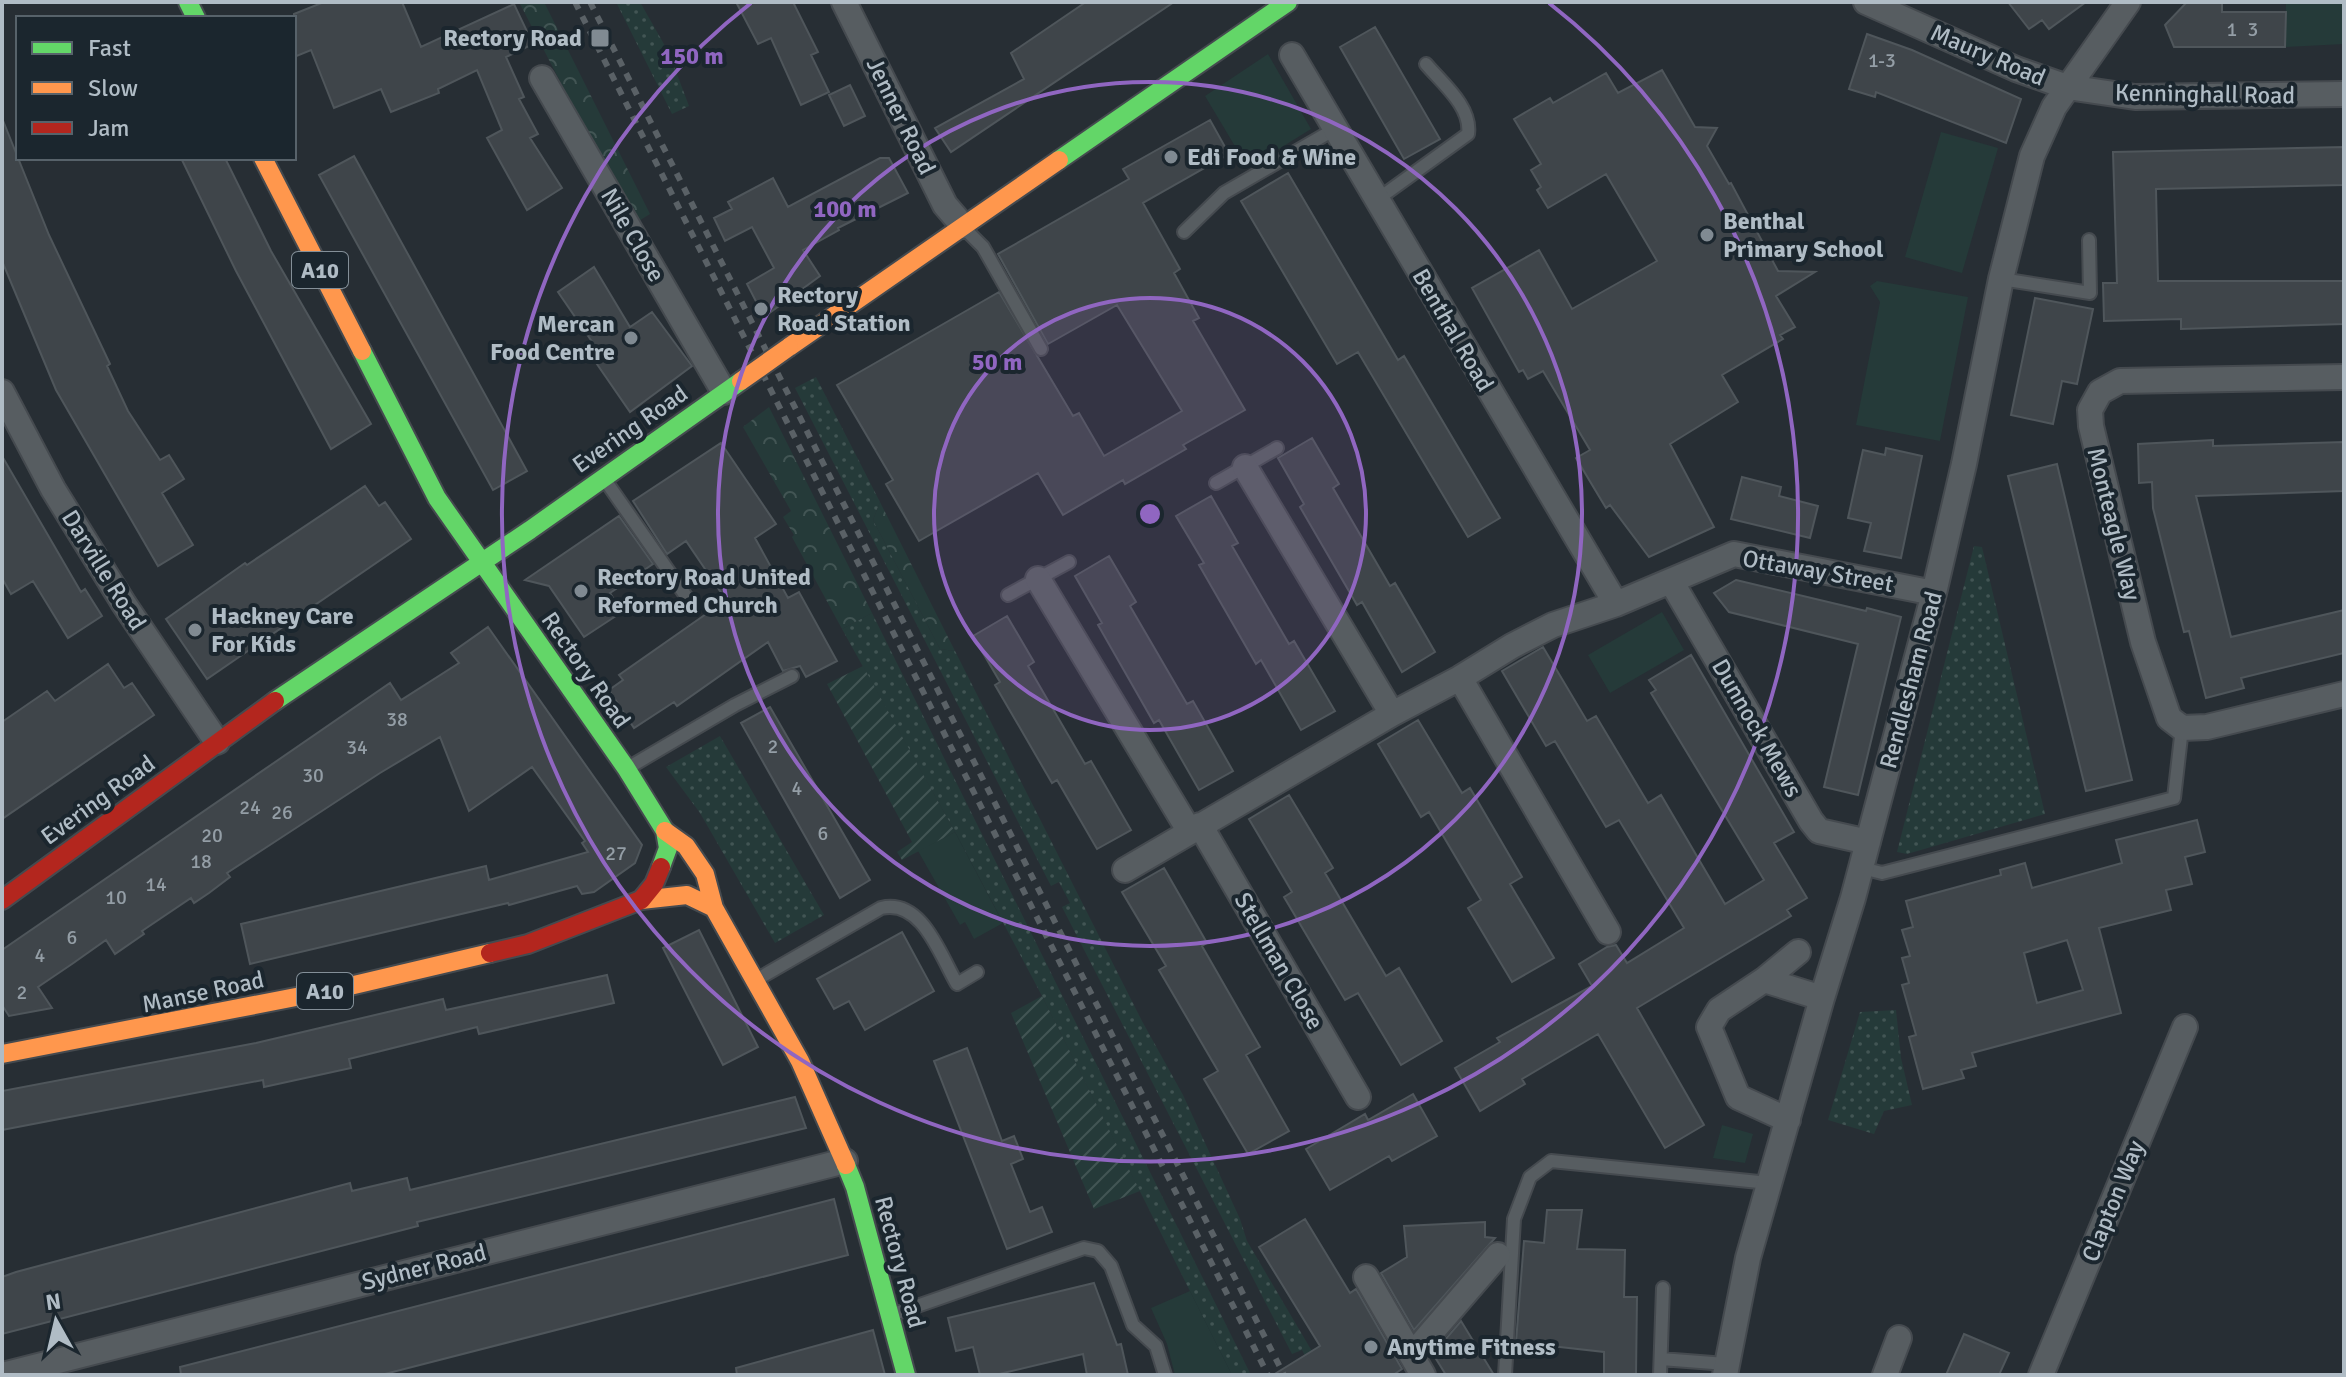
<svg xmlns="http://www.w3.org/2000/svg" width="2346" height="1377" font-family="Signika,sans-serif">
<defs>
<pattern id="grass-dots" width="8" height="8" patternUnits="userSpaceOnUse" patternTransform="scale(2)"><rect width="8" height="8" fill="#253a39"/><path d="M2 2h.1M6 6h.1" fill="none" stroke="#425554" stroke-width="1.8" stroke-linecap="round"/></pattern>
<pattern id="forest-crowns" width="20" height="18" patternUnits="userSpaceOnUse" patternTransform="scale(2)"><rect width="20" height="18" fill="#253a39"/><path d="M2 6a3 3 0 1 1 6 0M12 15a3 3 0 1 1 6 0" fill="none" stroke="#425554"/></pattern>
<pattern id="garden-furrows" width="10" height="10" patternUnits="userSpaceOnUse" patternTransform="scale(2)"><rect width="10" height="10" fill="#253a39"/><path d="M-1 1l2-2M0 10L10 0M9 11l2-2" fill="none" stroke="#425554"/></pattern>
</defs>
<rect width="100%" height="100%" fill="#272e34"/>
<path fill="url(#grass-dots)" d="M616 2H640L669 53 689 106 672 114Z
M816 377 880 502 873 520 940 649 955 651 1142 1021 1183 1095 1240 1219 1247 1241 1326 1375H1315L1302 1350 1292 1354 1062 907 1070 903 1059 882 1051 886 795 388Z
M1974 546 1982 547 2045 814 1907 854 1897 852Z
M872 613 1251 1375H1232L1042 996 955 832 842 629Z
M720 736 824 915 775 943 700 813 666 767Z
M1896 1010 1901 1058 1912 1105 1884 1111 1874 1134 1828 1120 1860 1012Z"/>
<path fill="url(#forest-crowns)" d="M519 2H544L650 214 637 222 591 141Z
M769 407 872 613 842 629 792 537 794 535 783 517 791 511 743 427Z
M880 502 955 651 940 649 873 520Z"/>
<path fill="#253a39" d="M2286 2H2344V44L2285 47Z
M1268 54 1311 129 1248 168 1205 96Z
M1941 132 1998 148 1962 273 1905 257Z
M1877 281 1968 297 1940 441 1856 425 1880 302 1870 286Z
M1662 612 1684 650 1610 693 1588 655Z
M955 832 1003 923 974 939 965 922 960 925 918 851Z
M1722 1125 1753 1134 1745 1163 1713 1158Z
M1190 1291 1232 1375H1175L1167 1344 1151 1308Z"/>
<path fill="url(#garden-furrows)" d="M863 666 955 832 902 860 897 852 912 842 827 684Z
M1042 996 1140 1191 1094 1209 1011 1013Z"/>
<path fill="#3f454a" stroke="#4f565b" stroke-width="2" fill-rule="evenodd" d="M324 2H402L421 47 514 4 533 44 506 57 524 97 519 99 538 134 530 138 562 188 527 210 487 138 502 130 477 70 438 89 439 93 391 112 381 89 334 108 311 50 294 57V14Z
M736 2H793L818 52 811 55 829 92 801 105 771 38 758 44Z
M1086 2H1174L951 152 935 128 1024 79 1011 53Z
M2008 2H2086L2049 29 2042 20 2029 29Z
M2187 2H2222V12H2286L2285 47H2174L2165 25Z
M1375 27 1440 139 1404 159 1340 47Z
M1867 34 1912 50 2021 99 2006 143 1876 92 1875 97 1849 89Z
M1662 70 1695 127 1717 128 1707 146 1729 184 1731 183 1778 271 1815 272 1776 296 1795 327 1780 335 1783 339 1722 375 1738 402 1670 444 1714 527 1649 557 1610 505 1606 508 1576 458 1590 450 1543 371 1528 379 1523 370 1519 372 1472 288 1539 250 1572 309 1657 261 1606 174 1548 208 1537 190 1541 187 1531 170 1541 164 1514 119 1550 98 1553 103 1606 73 1618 93Z
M850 85 865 116 844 126 829 95Z
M2 118 49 235 110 364 107 366 128 411 160 460 169 455 184 479 162 493 193 545 158 566 56 390 2 261Z
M1210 120 1229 154 1143 203 1180 269 1174 273 1199 318 1193 321 1245 410 1183 445 1186 449 1125 484 1123 480 1063 515 1038 473 919 541 886 484 893 480 837 385 999 292 1073 416 1079 413 1104 456 1182 411 1117 305 1048 344 998 254 1129 179 1123 169Z
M2344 147V185L2156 189 2158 281H2344V324L2181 329V319L2104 321 2103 283H2117L2113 152Z
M354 156 527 471 493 490 319 175Z
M181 158H225L271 251 371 424 331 449 236 271Z
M880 158H889L908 193 838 228 839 230 803 250 820 276 764 317 747 284 774 268 752 227 725 241 714 218 732 209 728 202 773 178 788 207Z
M1288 173 1398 360 1404 356 1500 518 1468 537 1358 352 1337 364 1241 201Z
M594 267 630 327 652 312 692 366 630 412 590 354 597 349 558 292Z
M2035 298 2093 309 2077 384 2062 381 2053 424 2011 415Z
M1312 438 1339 484 1333 488 1390 586 1395 583 1435 652 1402 672 1362 602 1357 605 1300 507 1304 504 1278 458Z
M2213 440V446L2344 442V491L2196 496 2231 637 2344 610V653L2241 678 2244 688 2206 698 2189 631 2184 632 2153 508 2152 482 2139 483 2138 444Z
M721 443 776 524 755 538 788 598 799 592 837 661 806 677 800 666 783 671 768 642 677 706 674 702 634 728 609 690 623 680 619 675 726 600 686 541 667 554 633 501Z
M1886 448 1922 456 1901 558 1864 551 1871 523 1848 518 1863 450 1885 455Z
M2 456 81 592 85 589 102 616 68 638 33 581 11 594 2 578Z
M2057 464 2132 780 2086 791 2008 476Z
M1742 477 1781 487 1779 496 1818 506 1810 538 1731 519Z
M365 486 379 506 385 502 411 539 207 679 166 619 245 563 247 565Z
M1211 496 1238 543 1232 546 1289 644 1294 641 1335 711 1301 730 1261 660 1256 664 1199 565 1204 563 1176 516Z
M619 516 653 564 610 593 622 612 584 637 549 586 525 580Z
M1109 556 1136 602 1130 606 1187 704 1193 701 1233 771 1199 790 1159 720 1154 723 1098 625 1102 623 1075 576Z
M1736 580 1866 611 1867 608 1901 617 1858 795 1824 787 1858 644 1729 612 1714 593Z
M1007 616 1034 662 1028 666 1085 764 1091 761 1131 830 1097 849 1057 780 1052 783 995 685 1000 682 973 636Z
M488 627 642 845 635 863 594 892 582 894 577 886 509 905 508 903 250 964 241 924 486 866 489 880 588 852 582 843 585 841 532 767 469 811 440 737 380 773 227 873 230 877 209 893 194 903 191 898 142 931 144 934 115 954 106 940 72 964 38 987 52 1008 9 1016 2 1005V950L390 683 401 700 459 663 451 653Z
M1543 647 1587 721 1596 716 1648 803 1661 795 1725 904 1764 880 1651 693 1656 690 1649 680 1691 655 1794 832 1774 843 1807 898 1787 910 1791 916 1637 1008 1704 1125 1665 1148 1598 1034 1522 1079 1525 1084 1480 1111 1455 1068 1500 1042 1497 1038 1592 986 1579 964 1607 947 1616 945 1627 963 1684 928 1619 820 1606 827 1555 741 1546 746 1502 671Z
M108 664 124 688 132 683 154 715 2 819V722L47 691 55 701Z
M770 707 870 880 840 898 741 723Z
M1418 720 1462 793 1470 788 1522 877 1510 884 1554 958 1512 982 1468 908 1481 900 1429 812 1421 817 1378 744Z
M1289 795 1333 868 1325 873 1386 976 1399 968 1442 1041 1401 1065 1358 993 1345 1000 1284 897 1292 892 1249 819Z
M2197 820 2205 852 2185 857 2192 884 2166 890 2171 910 2099 928 2121 1013 1972 1053 1976 1066 1961 1070 1964 1078 1923 1089 1909 1037 1916 1035 1902 985 1909 983 1902 958 1910 956 1902 930 1913 927 1906 901 2001 875 2000 870 2025 863 2032 888 2122 863 2116 840ZM2067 940 2083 990 2037 1003 2024 953Z
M1164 868 1207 943 1202 946 1260 1047 1246 1055 1289 1131 1248 1154 1204 1079 1218 1071 1159 970 1166 966 1122 892Z
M699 930 758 1047 723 1065 663 948Z
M902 932 934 991 865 1030 849 1001 834 1009 817 979Z
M607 975 614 1003 479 1034 477 1027 349 1059 351 1068 264 1087 263 1080 2 1130V1091L256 1043 443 999 446 1010Z
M967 1048 1002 1141 1014 1136 1023 1159 1011 1164 1030 1212 1042 1207 1052 1232 1007 1249 934 1061Z
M1413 1094 1437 1136 1392 1161 1389 1156 1330 1190 1306 1149 1365 1114 1368 1120Z
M795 1097 806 1128 417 1222 418 1226 2 1334V1277L16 1272 350 1183 352 1191 407 1178 410 1190Z
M834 1199 848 1255 381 1375H181L180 1367Z
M1547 1210H1582L1577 1249 1625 1250 1624 1297H1637L1636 1375H1604V1352L1516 1342 1524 1241 1544 1243Z
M1305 1219 1350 1293 1356 1289 1402 1369 1393 1375H1273L1320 1346 1259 1247Z
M1485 1222V1237L1495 1238 1414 1330 1381 1273 1407 1257 1404 1226Z
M1094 1283 1117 1345 1121 1344 1128 1375H1087L1083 1354 995 1375H980L973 1347 956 1351 948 1318Z
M1461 1321 1494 1375H1446L1433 1354Z
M873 1330 885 1375H737L736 1368Z
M1964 1334 2009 1353 1999 1375H1946Z"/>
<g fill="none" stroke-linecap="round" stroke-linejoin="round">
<g stroke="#454a4f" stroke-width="16">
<path id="lane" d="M1378 199 1468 134C1472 107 1442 83 1426 64
M965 229 983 247 1041 349
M1184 232 1224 193 1335 129
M2001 279 2090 293 2089 240
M605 480 688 599
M1216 483 1277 448
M1008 595 1069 562
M633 765 735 705 792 676
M1862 868 1882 873 2174 798 2182 728
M756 980 881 908C922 898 940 955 957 984L977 972
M894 1314 1084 1248 1098 1251 1111 1266 1133 1325 1156 1346 1165 1375
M1661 1359 1726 1364
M1505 1375 1514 1219 1530 1177 1551 1161 1769 1183
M1660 1375 1663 1288"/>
</g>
<g stroke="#454a4f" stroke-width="28">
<path id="street" d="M844 2 945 205 963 226
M1866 2 2016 69 2067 87 2135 97 2344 94
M1292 55 1616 604
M542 78 724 392
M2344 377 2120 381 2100 392 2090 410 2091 426 2143 642 2169 718 2182 728 2207 727 2344 694
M2 392 53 489 124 604 217 742
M1245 467 1392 714
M1038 579 1190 832
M1671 581 1811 821 1819 831 1868 842
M1460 678 1608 932
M1200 825 1358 1097
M1125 870 1392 714 1460 678 1512 646 1553 625 1616 604 1734 554 1934 593
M1764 980 1822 998
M1788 1120 1738 1097 1709 1027 1719 1010 1764 980 1798 952
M1366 1277 1423 1375
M1412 1355 1498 1255
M3 1375 845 1161
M1725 1375 1748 1258 1822 998 1853 898 1934 593 1964 464 2001 279 2032 156 2054 107 2128 2
M1885 1375 1899 1338
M2041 1375 2185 1027"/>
</g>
<g stroke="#454a4f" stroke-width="22">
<path id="fast" d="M188 2 196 18
M1059 160 1288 2
M362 351 437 498 626 768 665 831 668 848 661 867
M275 701 530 530 741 381
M846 1165 855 1187 906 1375"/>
</g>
<g stroke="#454a4f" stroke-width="22">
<path id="slow" d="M263 158 362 351
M789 347 1059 160
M665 831 686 846 705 874 714 908 800 1061 846 1165
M641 900 687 895 714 908
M2 1054 337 989 490 953"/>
</g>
<g stroke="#454a4f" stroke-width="22">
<path id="jam" d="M2 900 275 701
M490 953 528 944 641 900 654 884 661 867"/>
</g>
<use href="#lane" stroke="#575d61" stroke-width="12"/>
<use href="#street" stroke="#575d61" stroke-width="24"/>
<use href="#fast" stroke="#63d668" stroke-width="18"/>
<use href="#slow" stroke="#ff974d" stroke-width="18"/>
<use href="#jam" stroke="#b3261e" stroke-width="18"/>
<path stroke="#5a6166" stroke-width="6" stroke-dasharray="8 8" stroke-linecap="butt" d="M575 2 1268 1375
M590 2 1284 1375"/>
<g stroke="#454a4f" stroke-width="22" stroke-linecap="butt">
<path id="slow-bridge" d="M741 381 789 347"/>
</g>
<use href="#slow-bridge" stroke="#ff974d" stroke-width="18"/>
</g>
<circle cx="1150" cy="514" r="216" fill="#9066c1" fill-opacity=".12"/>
<g fill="none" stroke="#9066c1" stroke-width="4">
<circle cx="1150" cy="514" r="216"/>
<circle cx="1150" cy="514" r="432"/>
<path d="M1549 3A648 648 0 1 1 751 3"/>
</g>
<g fill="#808a92" stroke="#1b262e" stroke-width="3">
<rect x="590" y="28" width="20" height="20" rx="4"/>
<circle cx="1171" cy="157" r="8"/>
<circle cx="1707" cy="235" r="8"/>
<circle cx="761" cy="309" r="8"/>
<circle cx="631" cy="338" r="8"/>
<circle cx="581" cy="591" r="8"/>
<circle cx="195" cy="630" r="8"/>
<circle cx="1371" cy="1347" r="8"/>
</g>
<g text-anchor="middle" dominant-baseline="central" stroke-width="8" stroke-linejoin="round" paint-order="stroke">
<g font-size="20" fill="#949ea6">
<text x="2232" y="29">1</text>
<text x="2253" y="29">3</text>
<text x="1882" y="60">1-3</text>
<text x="397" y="719">38</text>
<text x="773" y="746">2</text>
<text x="357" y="747">34</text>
<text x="313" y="775">30</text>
<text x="797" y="788">4</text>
<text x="250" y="807">24</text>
<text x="282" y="812">26</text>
<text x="823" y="833">6</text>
<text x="212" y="835">20</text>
<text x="616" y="853">27</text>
<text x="201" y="861">18</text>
<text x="156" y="884">14</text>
<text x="116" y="897">10</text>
<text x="72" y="937">6</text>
<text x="40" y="955">4</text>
<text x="22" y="992">2</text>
</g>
<g fill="#1b262e" stroke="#838f98" stroke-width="2">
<rect x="292" y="252" width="56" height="36" rx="6"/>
<rect x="297" y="973" width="56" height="36" rx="6"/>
</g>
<g font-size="22" font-weight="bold" fill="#b0bcc5">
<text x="320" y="270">A10</text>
<text x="325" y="991">A10</text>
</g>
<g font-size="24" font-weight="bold" fill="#b0bcc5" stroke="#1b262e" text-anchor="start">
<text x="582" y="38" text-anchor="end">Rectory Road</text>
<text x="1187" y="157">Edi Food &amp; Wine</text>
<text x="1723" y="221">Benthal<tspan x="1723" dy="28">Primary School</tspan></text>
<text x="777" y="295">Rectory<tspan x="777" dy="28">Road Station</tspan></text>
<text x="615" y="324" text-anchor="end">Mercan<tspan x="615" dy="28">Food Centre</tspan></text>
<text x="597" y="577">Rectory Road United<tspan x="597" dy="28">Reformed Church</tspan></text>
<text x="211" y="616">Hackney Care<tspan x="211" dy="28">For Kids</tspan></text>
<text x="1387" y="1347">Anytime Fitness</text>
</g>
<g font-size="24" fill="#b0bcc5" stroke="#1b262e">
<text transform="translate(1988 55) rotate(23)">Maury Road</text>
<text transform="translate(2205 94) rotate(1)">Kenninghall Road</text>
<text transform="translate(901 116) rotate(64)">Jenner Road</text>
<text transform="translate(633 235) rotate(60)">Nile Close</text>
<text transform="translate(1453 330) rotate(60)">Benthal Road</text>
<text transform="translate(630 429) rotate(-35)">Evering Road</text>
<text transform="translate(2114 524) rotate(76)">Monteagle Way</text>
<text transform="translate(104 570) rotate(58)">Darville Road</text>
<text transform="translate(1818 571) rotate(10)">Ottaway Street</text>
<text transform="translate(586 670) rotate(55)">Rectory Road</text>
<text transform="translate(1911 680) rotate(-75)">Rendlesham Road</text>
<text transform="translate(1757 728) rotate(60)">Dunnock Mews</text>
<text transform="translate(98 800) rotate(-36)">Evering Road</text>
<text transform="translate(1279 961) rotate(60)">Stellman Close</text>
<text transform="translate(203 992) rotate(-12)">Manse Road</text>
<text transform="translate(2113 1201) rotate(-68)">Clapton Way</text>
<text transform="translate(900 1262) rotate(75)">Rectory Road</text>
<text transform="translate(424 1267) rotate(-14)">Sydner Road</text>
</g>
</g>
<circle cx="1150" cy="514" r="12" fill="#9066c1" stroke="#1b262e" stroke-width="4"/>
<g font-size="24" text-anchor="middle" font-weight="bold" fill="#9066c1" stroke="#1b262e" stroke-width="8" stroke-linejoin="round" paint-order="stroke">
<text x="692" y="64">150 m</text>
<text x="845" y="217">100 m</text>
<text x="997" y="370">50 m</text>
</g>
<rect width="2346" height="1377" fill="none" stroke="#b0bcc5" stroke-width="8"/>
<rect x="16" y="16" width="280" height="144" fill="#1b262e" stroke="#57626a" stroke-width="2"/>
<rect x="32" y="42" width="40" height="12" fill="#63d668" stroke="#57626a" stroke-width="2"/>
<text x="88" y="56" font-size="24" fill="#b0bcc5">Fast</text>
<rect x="32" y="82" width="40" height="12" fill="#ff974d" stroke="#57626a" stroke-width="2"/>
<text x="88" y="96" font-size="24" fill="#b0bcc5">Slow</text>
<rect x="32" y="122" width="40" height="12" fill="#b3261e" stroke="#57626a" stroke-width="2"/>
<text x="88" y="136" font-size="24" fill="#b0bcc5">Jam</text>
<g transform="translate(56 1321) rotate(352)" stroke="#1b262e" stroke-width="6" paint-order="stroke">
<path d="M0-6L14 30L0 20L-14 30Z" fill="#b0bcc5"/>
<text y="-12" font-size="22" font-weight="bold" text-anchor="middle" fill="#b0bcc5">N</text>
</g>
</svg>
